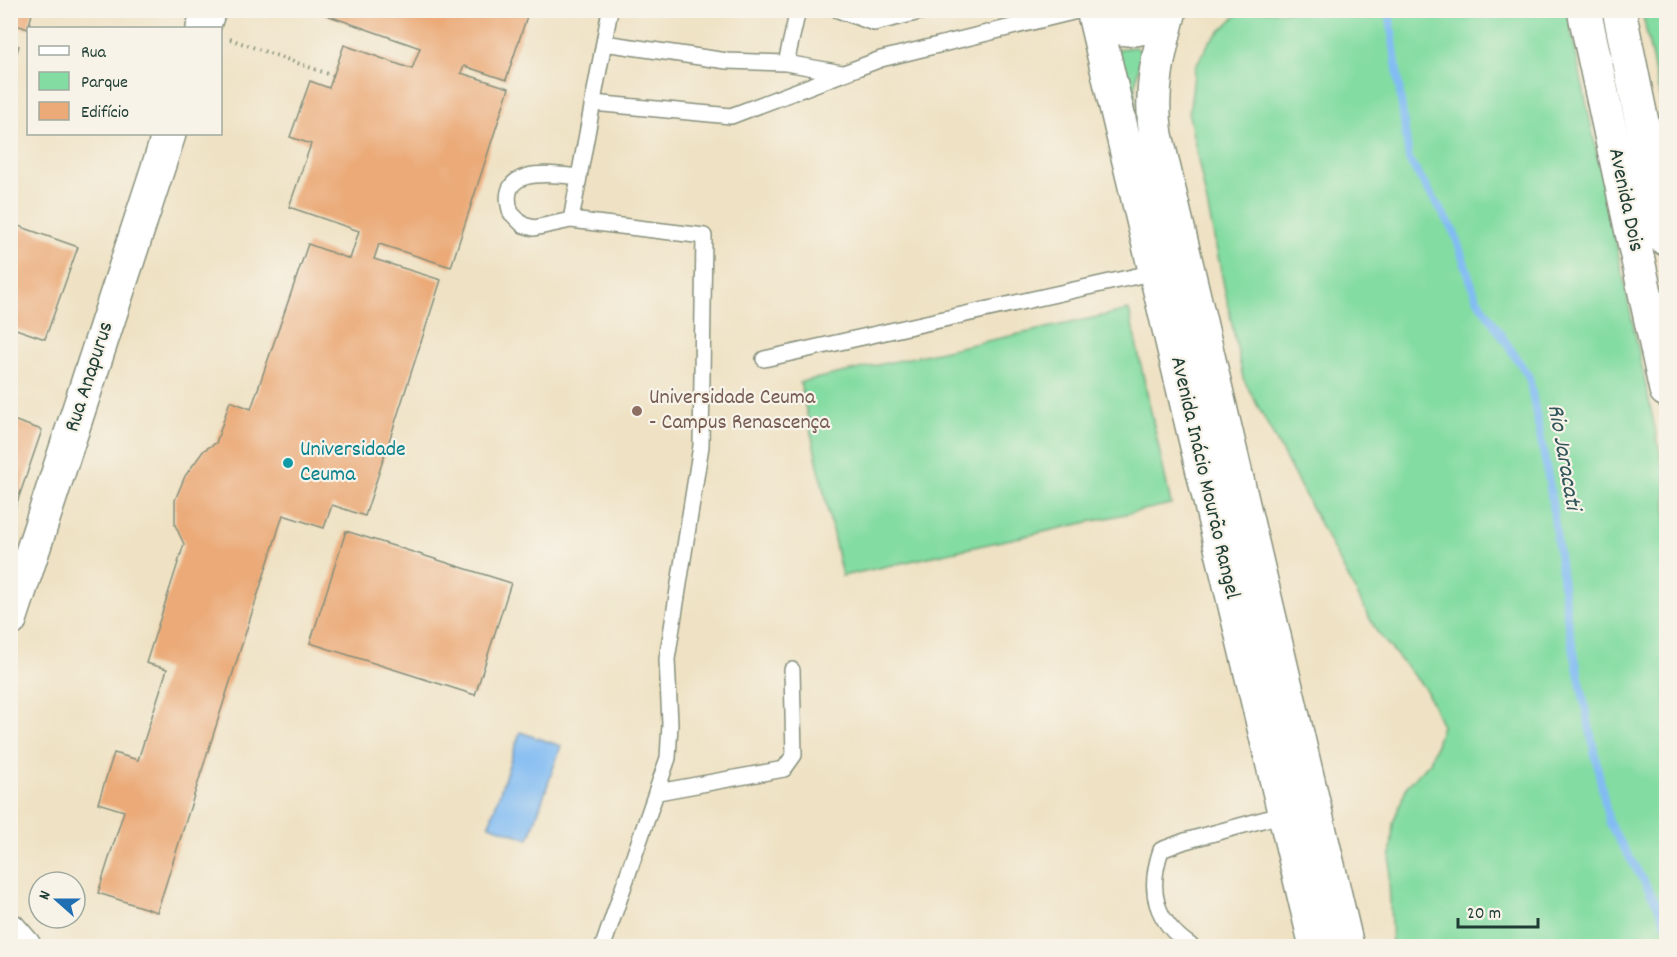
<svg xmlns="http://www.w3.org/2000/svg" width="1677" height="957" font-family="Dekko,sans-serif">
<rect width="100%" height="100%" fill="#f7f3e8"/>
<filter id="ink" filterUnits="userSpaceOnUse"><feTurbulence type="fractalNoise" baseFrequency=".0167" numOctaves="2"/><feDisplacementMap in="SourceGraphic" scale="12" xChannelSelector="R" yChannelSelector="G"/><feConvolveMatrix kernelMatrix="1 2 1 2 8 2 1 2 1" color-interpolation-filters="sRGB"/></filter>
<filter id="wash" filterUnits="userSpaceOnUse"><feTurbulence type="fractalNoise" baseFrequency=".008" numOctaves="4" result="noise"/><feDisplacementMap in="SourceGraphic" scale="24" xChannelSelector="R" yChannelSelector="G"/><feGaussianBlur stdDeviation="1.35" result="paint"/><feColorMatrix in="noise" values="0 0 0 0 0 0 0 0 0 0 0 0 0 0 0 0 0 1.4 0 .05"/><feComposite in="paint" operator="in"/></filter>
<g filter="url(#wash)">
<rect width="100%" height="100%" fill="#efe2c4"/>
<path fill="#83dca1" stroke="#518c6a" stroke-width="1.5" d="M1241 11H1567L1666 481V946H1392L1389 880 1393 823 1407 786 1430 762 1442 726 1426 690 1377 632 1243 378 1189 116 1195 67 1210 41Z
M1642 11H1666V126Z
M1134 47 1139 49 1141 56 1135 86V133L1117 49Z
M1129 310 1171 504 842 576 800 382Z"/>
<path fill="#82bcf3" stroke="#507c94" stroke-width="1.5" d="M520 732 561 746 529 839 489 825Z"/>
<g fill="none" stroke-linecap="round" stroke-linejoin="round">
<path stroke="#82bcf3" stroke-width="8" d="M1389 10 1409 160 1453 229 1476 297 1529 377 1550 487 1568 623 1609 823 1656 902 1666 924"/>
</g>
<g id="blocks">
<path fill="#ebaa78" d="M10 10H33L28 29 10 23Z
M312 10H529L506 80 464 66 461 73 509 88 451 267 379 244 374 259 441 280 365 516 332 505 324 528 283 515 157 912 98 893 124 811 98 803 114 753 138 760 167 669 146 663 184 544 175 525V500L185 476 204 450 216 443 230 401 251 409 308 244 350 259 359 231 289 207 311 144 290 137 310 81 329 88 344 45 412 69 420 48Z
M10 43 19 46 11 71H10Z
M10 223 78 247 45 339 10 327V278L17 260 10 258Z
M10 419 42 430 11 520H10Z
M346 531 511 583 475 695 310 643Z"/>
</g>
</g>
<g filter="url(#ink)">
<use href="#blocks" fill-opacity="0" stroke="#87907c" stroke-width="1.5"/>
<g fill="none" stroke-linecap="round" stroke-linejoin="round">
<g stroke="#87907c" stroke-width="18">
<path id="lane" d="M838 10 874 23 928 10
M604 43 727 61 786 63 842 73
M786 63 798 10
M593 103 731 116 881 59 1081 10
M579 177C552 174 495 165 511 213L523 225 534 228 571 220 704 236 701 446 667 659 670 724 668 758 603 946
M571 220 610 10
M764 359 1155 272
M658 792 784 769 794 755 792 670
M1191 946C1155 921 1147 891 1161 850L1185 841 1284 814"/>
</g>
<g stroke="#87907c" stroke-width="36">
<path id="secondary" d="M1093 10 1316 946
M1093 10C1116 36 1146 35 1169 10
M1170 10C1159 52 1149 91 1156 135L1347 946
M1584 10 1666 390
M1619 10 1666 239
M203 28 209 10
M10 620 169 134
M10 930 24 946"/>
</g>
<path stroke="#87907c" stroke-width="4" stroke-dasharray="1.5 4.5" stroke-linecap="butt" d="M230 39 334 76"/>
<use href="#lane" stroke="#fff" stroke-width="15"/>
<use href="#secondary" stroke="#fff" stroke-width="33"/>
</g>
</g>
<circle fill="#8d6e63" stroke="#f7f3e8" stroke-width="2" cx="637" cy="411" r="6"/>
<circle fill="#0f9aa8" stroke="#f7f3e8" stroke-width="2" cx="288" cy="463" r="6"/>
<g text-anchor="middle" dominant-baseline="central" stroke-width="4.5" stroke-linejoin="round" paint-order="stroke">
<g font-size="22" fill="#1f3d34" stroke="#f7f3e8">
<text transform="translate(1625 200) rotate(78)">Avenida Dois</text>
<text transform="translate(90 377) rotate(-72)">Rua Anapurus</text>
<text transform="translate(1204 478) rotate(77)">Avenida Inácio Mourão Rangel</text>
</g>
<g font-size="22" fill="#785e54" stroke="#f7f3e8" text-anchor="start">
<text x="649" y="398">Universidade Ceuma<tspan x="649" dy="25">- Campus Renascença</tspan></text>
</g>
<g font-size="22" fill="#0d838f" stroke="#f7f3e8" text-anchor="start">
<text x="300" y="450">Universidade<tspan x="300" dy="25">Ceuma</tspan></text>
</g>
<g font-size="24" font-style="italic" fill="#33565a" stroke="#f7f3e8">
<text transform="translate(1563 457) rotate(80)">Rio Jaracati</text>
</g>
</g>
<rect width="1677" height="957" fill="none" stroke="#f7f3e8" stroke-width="36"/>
<rect x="27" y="27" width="195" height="108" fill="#f7f3e8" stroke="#a1aaa0" stroke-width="1.5"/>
<rect x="39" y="46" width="30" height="9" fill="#ffffff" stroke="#a1aaa0" stroke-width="1.5"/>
<text x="81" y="57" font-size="18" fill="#1f3d34">Rua</text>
<rect x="39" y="72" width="30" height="18" fill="#83dca1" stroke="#a1aaa0" stroke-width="1.5"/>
<text x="81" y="87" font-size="18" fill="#1f3d34">Parque</text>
<rect x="39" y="102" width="30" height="18" fill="#ebaa78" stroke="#a1aaa0" stroke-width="1.5"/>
<text x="81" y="117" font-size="18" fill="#1f3d34">Edifício</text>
<g transform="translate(57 900) rotate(291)"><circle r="28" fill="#f7f3e8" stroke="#a1aaa0" stroke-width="1.5"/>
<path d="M0-4.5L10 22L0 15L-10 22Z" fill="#1f6fb2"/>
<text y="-9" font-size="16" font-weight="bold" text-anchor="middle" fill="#1f3d34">N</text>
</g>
<path d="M1458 918v9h80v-9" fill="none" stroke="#1f3d34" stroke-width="3"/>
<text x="1467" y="918" font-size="18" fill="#1f3d34" stroke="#f7f3e8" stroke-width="4.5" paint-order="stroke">20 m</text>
</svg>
